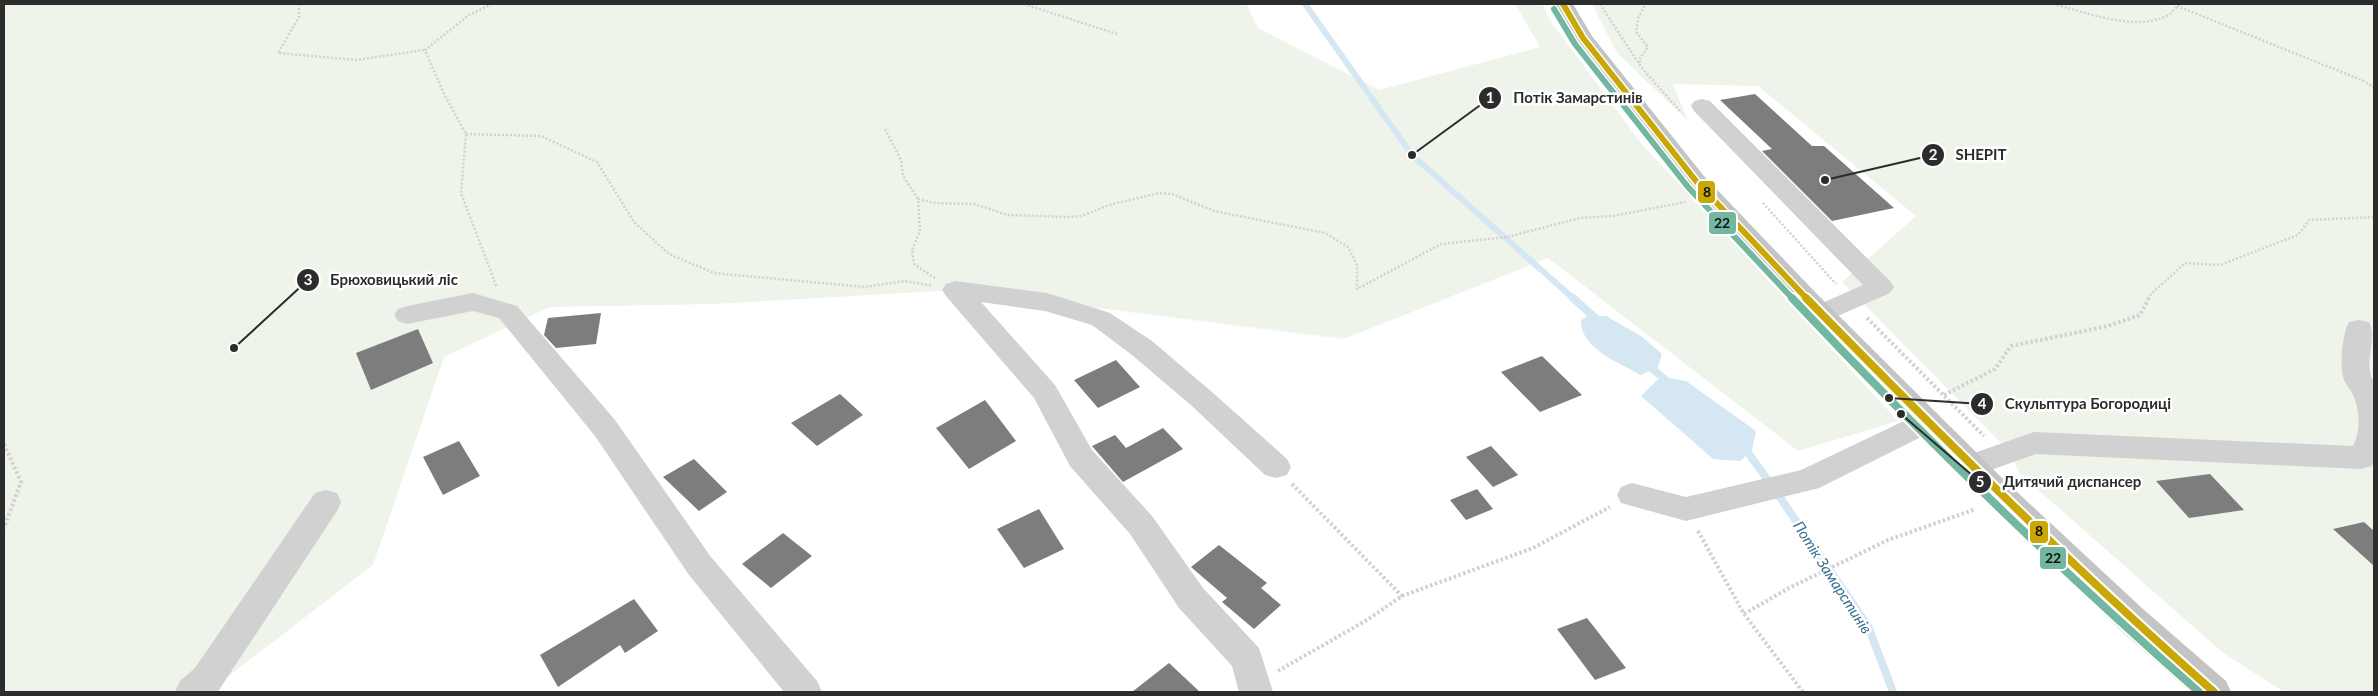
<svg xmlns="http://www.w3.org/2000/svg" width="2378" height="696" font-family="Lato,sans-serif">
<rect width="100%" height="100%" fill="#fff"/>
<path fill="#eff4ea" d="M4 4H1246L1258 28 1379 90 1540 47 1515 4H1542L1552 23 1641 143 1898 421 1798 451 1548 258 1344 339 955 290 716 304 550 307 444 357 373 565 208 692H4Z
M1592 4H2374V692H2284L2222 652 2019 473 2010 452 1842 282 1916 216 1758 86 1673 84 1688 121 1617 53Z"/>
<path fill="#d5e7f2" d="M1587 316H1606L1641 336 1662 354 1658 367 1641 375C1619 363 1580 348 1581 320Z
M1669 378 1686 381 1756 431 1752 450 1740 461 1713 459 1641 396 1657 380Z"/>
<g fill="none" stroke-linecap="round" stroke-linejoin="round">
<path stroke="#d5e7f2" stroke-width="6" d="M1305 4 1412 155 1574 299"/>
<path stroke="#d5e7f2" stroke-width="8" d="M1573 298 1601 323
M1645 362 1672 386
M1741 447 1749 454 1770 483
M1777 493 1868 626 1893 692"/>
</g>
<path fill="#7d7d7d" d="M1755 94 1812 146H1824L1894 208 1832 221 1762 151 1772 149 1720 100Z
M601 313 596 344 556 348 544 335 548 318Z
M418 329 433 363 371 390 356 353Z
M1542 356 1582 395 1540 412 1501 372Z
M1116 360 1140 387 1098 408 1074 380Z
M840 394 863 415 817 446 791 423Z
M985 400 1016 441 969 469 936 428Z
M1163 428 1183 449 1123 482 1092 446 1115 435 1126 448Z
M459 441 480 476 443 495 423 457Z
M1491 446 1518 475 1493 487 1466 457Z
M694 459 727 492 699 511 663 477Z
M2210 474 2244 510 2189 518 2156 481Z
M1477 489 1493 509 1466 520 1450 500Z
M1039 509 1064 549 1024 568 997 529Z
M2364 522 2374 531V566L2333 529Z
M783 533 812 556 771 588 742 564Z
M1219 545 1267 583 1261 588 1281 605 1254 629 1222 602 1227 598 1191 567Z
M634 599 658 631 625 653 620 645 558 687 540 655Z
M1587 618 1626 668 1595 680 1557 629Z
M1169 663 1200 692H1132Z"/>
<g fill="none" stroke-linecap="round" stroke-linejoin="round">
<path stroke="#d1d1d1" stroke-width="2.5" stroke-dasharray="2 2" stroke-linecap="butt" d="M299 4V17L278 53 356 60 424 50
M492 4 469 15 425 50 444 94 466 134 461 193 497 288
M1024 4 1117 34
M1600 4 1641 67 1680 111
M2053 4C2087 12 2133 32 2166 16 2172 14 2175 7 2181 4
M2177 6 2364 81 2374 88
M1640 63 1639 60 1648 47 1636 32 1638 18 1646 4
M885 129 901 160 903 176 918 199
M466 134 541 136 597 162 634 222 669 254 714 273 864 287 905 281 933 286
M1763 203 1836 284
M935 278 914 264 912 250 920 231 918 199 934 203 975 204 1007 215 1069 217 1082 216 1109 205 1159 193 1172 194 1214 211 1325 233 1348 247 1357 265V289L1441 244 1507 237 1580 218 1613 216 1685 202
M2148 299 2151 294 2185 263 2220 265 2298 235 2309 220 2374 217"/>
<path stroke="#d1d1d1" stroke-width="4" stroke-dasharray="2.5 2.5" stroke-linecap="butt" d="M1867 318 1984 436
M1944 395 1995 369 2011 346 2108 326 2140 315 2149 298
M4 444 21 482 4 528
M1292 484 1402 596
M1698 531 1744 614 1803 692
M1744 614 1789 588 1888 540 1976 509
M1278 671 1367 620 1402 596 1533 548 1610 507"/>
<path fill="#d1d1d1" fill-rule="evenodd" d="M1702 99 1710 101 1890 281 1894 287 1890 293 1831 319 1822 322 1813 319 1809 313 1813 307 1863 285 1694 111 1691 106 1694 101Z
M955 281 1047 293 1110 313 1152 341 1212 392 1287 459 1291 467 1287 475 1276 478 1265 475 1192 406 1132 355 1092 325 1045 311 981 302 1055 385 1092 450 1152 516 1203 588 1259 648 1273 692H1239L1232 666 1179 608 1130 534 1070 466 1034 398 946 296 942 290 946 284Z
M473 293 517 306 615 420 711 557 817 681 822 692H784L689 575 595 436 499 318 473 311 407 324 398 321 394 315 398 309 407 306Z
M2359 320 2369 322C2378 340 2362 364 2374 382V462L2372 466 2361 469 2036 454 1971 477 1960 474 1956 466 1960 458 2034 432 2353 446C2361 431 2360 408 2352 393 2350 389 2346 385 2344 380 2339 365 2342 335 2349 322Z
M1927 410 1937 413 1942 421 1937 429 1819 488 1686 521 1621 503 1617 495 1621 487 1632 483 1686 497 1801 470Z
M326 490 337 493 341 502 337 511 219 690 217 692H175L180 681 195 668 315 493Z"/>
<path fill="#c4c4c4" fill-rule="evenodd" d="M1553 4H1573L1592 36 1704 176 1815 292 2001 477 2143 609 2226 681 2231 692H2190L2119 629 1979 493 1797 304 1688 186 1576 42Z"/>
<g stroke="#fff" stroke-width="9">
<path id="bus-1-far1" d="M1563 4 1583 38 1696 181 1807 299"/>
</g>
<g stroke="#fff" stroke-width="12">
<path id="bus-1" d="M1806 298C1938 433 2072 567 2214 692"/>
</g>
<g stroke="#fff" stroke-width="9">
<path id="bus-2-far1" d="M1554 9 1575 44 1688 187 1793 299"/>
</g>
<g stroke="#fff" stroke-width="12">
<path id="bus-2" d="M1792 298C1921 435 2057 567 2199 692"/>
</g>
<use href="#bus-1-far1" stroke="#c8a707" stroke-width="6"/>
<use href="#bus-1" stroke="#c8a707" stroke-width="8"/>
<use href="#bus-2-far1" stroke="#73b7a1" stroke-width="6"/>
<use href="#bus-2" stroke="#73b7a1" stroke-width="8"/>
</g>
<g text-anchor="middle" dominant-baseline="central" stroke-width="5" stroke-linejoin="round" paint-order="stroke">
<g font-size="15" font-style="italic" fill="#387090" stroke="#fff">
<text transform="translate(1833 577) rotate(57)">Потік Замарстинів</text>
</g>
</g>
<path fill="none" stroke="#2c2c2c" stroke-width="2" d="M1412 155L1490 98M1825 180L1933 155M234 348L308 280M1889 398L1982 404M1901 414L1980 482"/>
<g fill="#2c2c2c" stroke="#fff" stroke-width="2">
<circle cx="1412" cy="155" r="5"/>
<circle cx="1825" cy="180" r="5"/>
<circle cx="234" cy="348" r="5"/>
<circle cx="1889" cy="398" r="5"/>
<circle cx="1901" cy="414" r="5"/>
<circle cx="1490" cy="98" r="12"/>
<circle cx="1933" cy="155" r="12"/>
<circle cx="308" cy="280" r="12"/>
<circle cx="1982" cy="404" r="12"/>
<circle cx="1980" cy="482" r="12"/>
</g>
<g font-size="15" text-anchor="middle" font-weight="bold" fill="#fff">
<text x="1490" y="103">1</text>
<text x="1933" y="160">2</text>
<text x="308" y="285">3</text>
<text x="1982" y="409">4</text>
<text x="1980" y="487">5</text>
</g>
<g font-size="15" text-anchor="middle" font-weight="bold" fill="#2c2c2c" stroke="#fff" stroke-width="5" stroke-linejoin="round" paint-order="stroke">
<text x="1578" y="103">Потік Замарстинів</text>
<text x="1981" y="160">SHEPIT</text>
<text x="394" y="285">Брюховицький ліс</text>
<text x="2088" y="409">Скульптура Богородиці</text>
<text x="2072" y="487">Дитячий диспансер</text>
</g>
<g stroke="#fff" stroke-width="2">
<rect x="1697" y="180" width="19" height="24" rx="5" fill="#c8a707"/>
<rect x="1708" y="211" width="29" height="24" rx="5" fill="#73b7a1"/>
<rect x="2029" y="520" width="20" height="24" rx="5" fill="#c8a707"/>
<rect x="2039" y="546" width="28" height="24" rx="5" fill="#73b7a1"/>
</g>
<g font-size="14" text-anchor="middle" font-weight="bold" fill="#111">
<text x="1707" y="197">8</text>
<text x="1722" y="228">22</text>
<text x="2039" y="536">8</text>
<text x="2053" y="563">22</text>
</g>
<rect width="2378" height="696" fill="none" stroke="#2c2c2c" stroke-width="10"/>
</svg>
